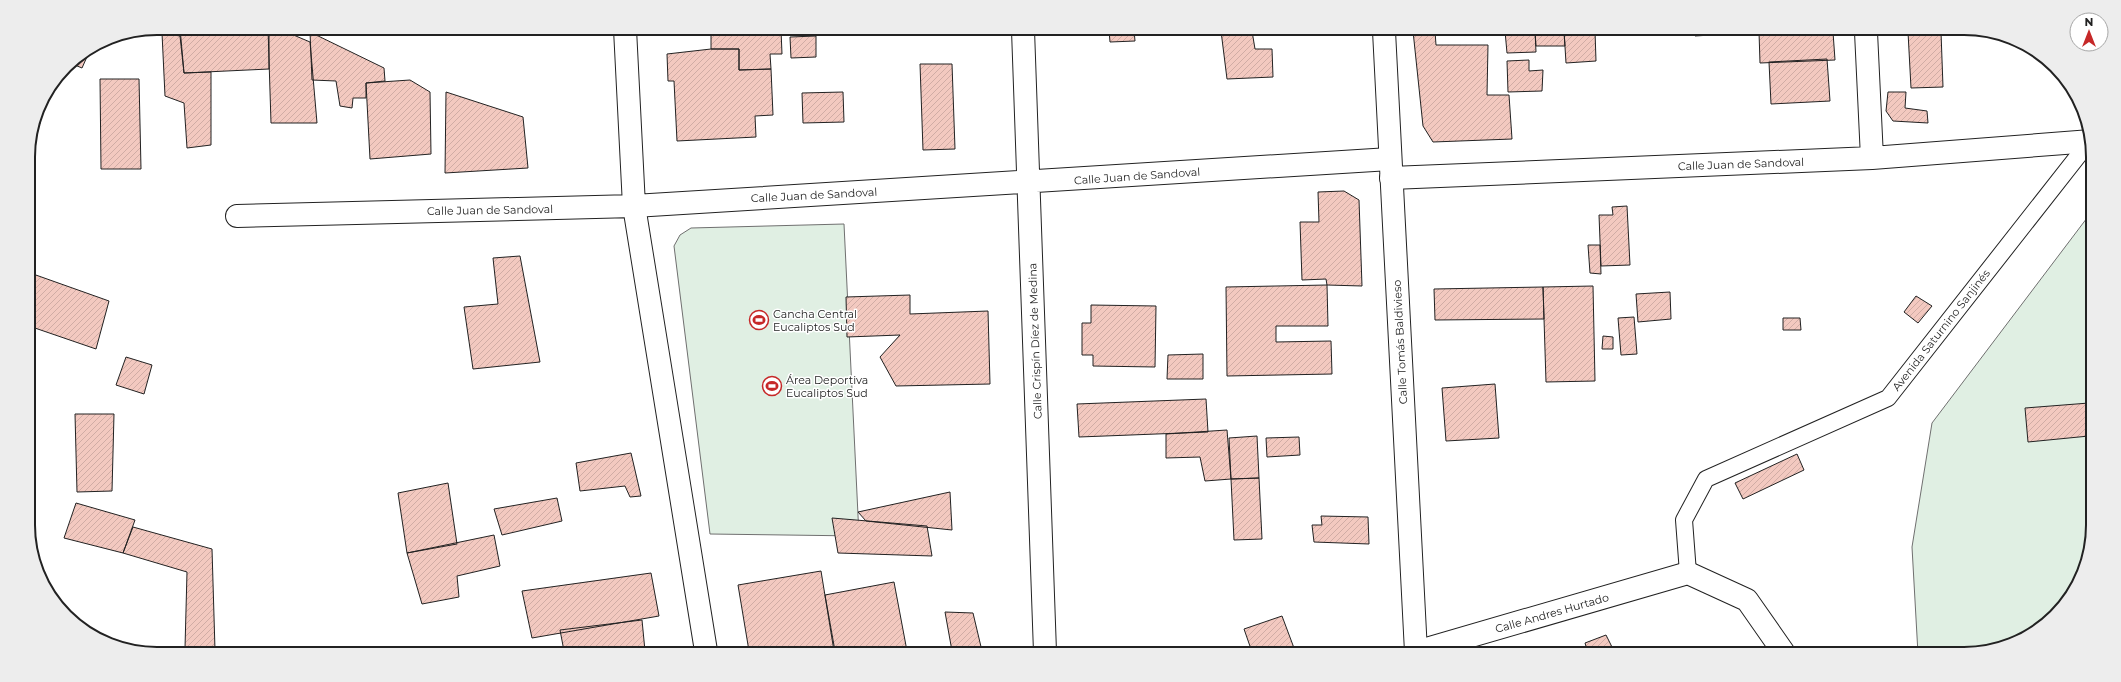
<svg xmlns="http://www.w3.org/2000/svg" width="2121" height="682" font-family="Montserrat,sans-serif">
<defs>
<pattern id="building-hatch" width="6" height="6" patternUnits="userSpaceOnUse"><rect width="6" height="6" fill="#f3c9c0"/><path d="M-1 1l2-2M0 6l6-6M5 7l2-2" fill="none" stroke="#d0aca5"/></pattern>
</defs>
<rect width="100%" height="100%" fill="#fff"/>
<path fill="#e0efe3" stroke="#6f6f6f" d="M2090 214 2089 558 2071 597 2043 627 2013 644 1972 654H1918L1912 547 1932 423Z
M844 224 859 536 710 534 674 246 680 235 691 228Z"/>
<path fill="url(#building-hatch)" stroke="#222" d="M180 28H269V69L184 73Z
M268 28H277L310 42 317 123H271Z
M759 29 781 30 782 54H770L771 69 739 70V49H711V34H759Z
M851 30H874V34L851 35Z
M1109 30H1134L1135 41 1110 42Z
M1221 31H1252L1255 49H1272L1273 77 1227 79Z
M1413 31H1435L1436 45H1488L1487 95H1509L1512 139 1433 142 1423 126Z
M1505 31H1535L1536 52 1507 53Z
M1535 31H1564L1565 46H1536Z
M1564 31H1595L1596 61 1566 63Z
M310 32 384 68 385 81 366 83V98H353L352 108 340 106 336 81 312 80Z
M1694 32H1711V35L1695 36Z
M1759 32H1833L1835 60 1760 63Z
M1908 32H1941L1943 87 1911 88Z
M162 33 180 36 184 73 211 72V145L187 148 184 103 165 96Z
M816 36V57L791 58 790 37Z
M711 49H739V70L771 69 773 115 755 116 756 137 677 141 674 81H668L667 54Z
M90 50 82 68 70 63Z
M1827 59 1830 101 1771 104 1769 62Z
M1529 60V71L1543 70 1542 91 1508 92 1507 61Z
M920 64H952L955 149 923 150Z
M100 79H139L141 169H101Z
M410 80 430 92 431 154 370 159 366 83Z
M446 92 523 117 528 168 445 173Z
M843 92 844 122 803 123 802 93Z
M1888 92H1906L1905 108 1927 111 1928 123 1893 121 1886 111Z
M39 106 40 124H34L38 108Z
M1344 191 1359 200 1362 286 1327 285 1326 279 1302 280 1300 222H1319L1318 192Z
M1627 206 1630 265 1601 266 1599 215H1613L1612 207Z
M1588 245H1600L1601 274 1590 273Z
M520 256 540 362 473 369 464 307 498 304 493 258Z
M33 274 109 301 96 349 29 326V286Z
M1327 285 1328 326H1276V342L1331 341 1332 374 1227 376 1226 287Z
M1593 286 1595 381 1546 382 1543 287Z
M1543 287 1544 319 1435 320 1434 289Z
M1670 292 1671 319 1638 322 1636 294Z
M910 295V314L988 311 990 384 896 386 880 357 900 335 847 337 846 297Z
M1916 296 1932 306 1918 323 1904 312Z
M1091 305 1156 306 1155 367 1093 366V355H1082V323H1091Z
M1634 317 1637 354 1621 355 1618 318Z
M1783 318H1800L1801 330H1783Z
M1603 336 1613 337V349H1602Z
M1203 354V379H1167L1168 355Z
M126 357 152 365 144 394 116 385Z
M1495 384 1499 438 1446 441 1442 388Z
M1206 399 1208 432 1079 437 1077 404Z
M2089 403V436L2028 442 2025 408Z
M75 414H114L112 491 77 492Z
M1227 430 1231 479 1205 481 1200 457 1166 458V434Z
M1257 436 1259 478 1231 479 1229 438Z
M1299 437 1300 455 1267 457 1266 438Z
M631 453 641 496 630 497 625 486 580 491 576 463Z
M1797 454 1804 470 1743 499 1735 483Z
M1259 478 1262 539 1234 540 1231 479Z
M448 483 457 544 407 553 398 493Z
M950 492 952 530 866 521 858 512Z
M557 498 562 521 502 535 494 509Z
M76 503 135 520 123 553 64 538Z
M1321 516 1368 517 1369 544 1314 542 1312 525H1322Z
M832 518 927 526 932 556 838 553Z
M133 527 212 549 215 650H125V647L185 648 187 572 123 553Z
M494 535 500 566 457 576 459 597 422 604 407 553Z
M821 571 834 651H749L738 585Z
M651 573 659 616 532 638 522 591Z
M894 582 907 651H835L825 595Z
M945 612 973 613 982 651H952Z
M1282 616 1294 648 1282 652H1252L1244 629Z
M642 620 645 651H564L560 630Z
M1606 635 1615 653H1588L1585 643Z"/>
<g fill="none" stroke-linecap="round" stroke-linejoin="round">
<g stroke="#222" stroke-width="18">
<path id="lane" d="M1688 573 1684 520 1706 479 1888 398 2089 142"/>
</g>
<g stroke="#222" stroke-width="24">
<path id="street" d="M625 29 634 206 706 651
M1023 30 1045 652
M1866 32 1872 158
M1391 178 1872 158 2091 141
M237 216 634 206 1390 159
M1416 652 1688 573 1747 600 1784 653"/>
</g>
<g stroke="#222" stroke-width="24">
<path id="secondary" d="M1384 31 1416 652"/>
</g>
<use href="#lane" stroke="#fff" stroke-width="16"/>
<use href="#street" stroke="#fff" stroke-width="22"/>
<use href="#secondary" stroke="#fff" stroke-width="22"/>
</g>
<defs>
<g id="stadium-ring" transform="scale(1)"><circle r="9.5" fill="#fff" stroke="#c62828" stroke-width="1.5"/><path d="M0-5a6.5 5 0 1 0 0 10a6.5 5 0 1 0 0-10ZM-3.5-1.8h7v3.6h-7Z" fill="#c62828"/></g>
</defs>
<g fill-rule="evenodd">
<use href="#stadium-ring" x="759" y="320"/>
<use href="#stadium-ring" x="772" y="386"/>
</g>
<g text-anchor="middle" dominant-baseline="central" stroke-width="3" stroke-linejoin="round" paint-order="stroke">
<g font-size="11" fill="#222" stroke="#fff">
<text transform="translate(1741 164) rotate(-2)">Calle Juan de Sandoval</text>
<text transform="translate(1137 176) rotate(-4)">Calle Juan de Sandoval</text>
<text transform="translate(814 195) rotate(-3)">Calle Juan de Sandoval</text>
<text transform="translate(490 210) rotate(-1)">Calle Juan de Sandoval</text>
<text transform="translate(1941 330) rotate(-52)">Avenida Saturnino Sanjinés</text>
<text transform="translate(1035 341) rotate(-92)">Calle Crispín Díez de Medina</text>
<text transform="translate(1400 342) rotate(-93)">Calle Tomás Baldivieso</text>
<text transform="translate(1552 613) rotate(-16)">Calle Andres Hurtado</text>
</g>
<g font-size="11" fill="#222" stroke="#fff" text-anchor="start">
<text x="773" y="314">Cancha Central<tspan x="773" dy="13">Eucaliptos Sud</tspan></text>
<text x="786" y="380">Área Deportiva<tspan x="786" dy="13">Eucaliptos Sud</tspan></text>
</g>
</g>
<path d="M0 0H2121V682H0ZM157 35H1964A122 122 0 0 1 2086 157V525A122 122 0 0 1 1964 647H157A122 122 0 0 1 35 525V157A122 122 0 0 1 157 35Z" fill="#ededed" fill-rule="evenodd"/>
<path fill="none" stroke="#222" stroke-width="2" d="M157 35H1964A122 122 0 0 1 2086 157V525A122 122 0 0 1 1964 647H157A122 122 0 0 1 35 525V157A122 122 0 0 1 157 35Z"/>
<g transform="translate(2089 32)"><circle r="19" fill="#ffffff" stroke="#a7a7a7"/>
<path d="M0-3L7 15L0 10L-7 15Z" fill="#c62828"/>
<text y="-6" font-size="11" font-weight="bold" text-anchor="middle" fill="#222222">N</text>
</g>
</svg>
